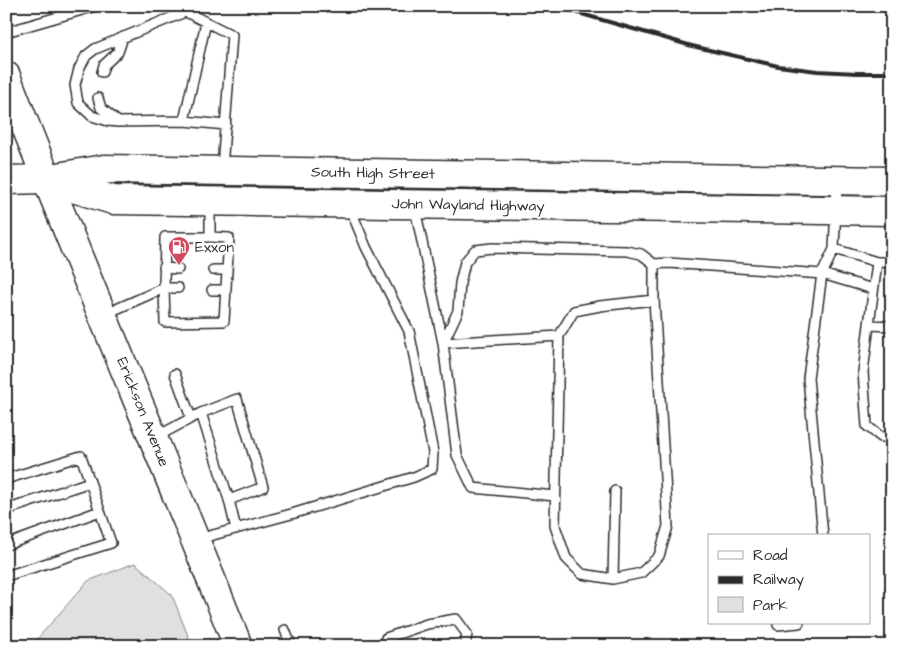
<svg xmlns="http://www.w3.org/2000/svg" width="898" height="652" font-family="'Architects Daughter',sans-serif">
<rect width="100%" height="100%" fill="#fff"/>
<filter id="ink" filterUnits="userSpaceOnUse"><feTurbulence type="fractalNoise" baseFrequency=".02" numOctaves="2"/><feDisplacementMap in="SourceGraphic" scale="10" xChannelSelector="R" yChannelSelector="G"/><feConvolveMatrix kernelMatrix="1 2 1 2 8 2 1 2 1" color-interpolation-filters="sRGB"/></filter>
<g filter="url(#ink)">
<path fill="#e0e0e0" stroke="#868686" d="M135 563 172 595 192 646H31L88 581Z"/>
<g fill="none" stroke-linecap="round" stroke-linejoin="round">
<g stroke="#2b2b2b" stroke-width="12">
<path id="lane" d="M171 6 188 13 232 35 222 168
M185 12 95 49 86 56 79 69 75 85 78 103 92 116 108 121 118 122 184 121 226 125
M6 32 96 6
M102 72 104 65 118 52 123 37
M98 98 101 108 118 122
M184 121 206 22
M415 208 443 343 559 336 574 311 600 306 654 300V264L669 263 822 274 834 249 837 183
M834 249 877 262H892
M877 262 863 372 867 426 881 437H892
M164 268 178 269
M213 270H227
M178 288H164L165 322 224 321 229 238 210 237
M212 290H226
M105 314 164 288 165 237H210V205
M869 325 892 326
M559 336 555 526 566 558 582 574 613 579 641 573 659 556 668 526 654 300
M175 374 191 418
M201 413 229 500
M156 437 201 413 237 399 263 487 229 500 236 529
M6 479 81 456 111 543 6 576
M555 496 473 488 457 455 443 343 458 311 460 283 465 262 475 250 492 248 627 251 641 254 654 264
M6 510 90 482
M823 536 808 378 822 274 873 289
M198 539 295 513 414 477 432 469 433 452 409 331 366 247 350 208
M6 545 100 511
M613 579 615 491
M778 623V625L799 623
M285 630 291 646
M385 646 386 638 427 624 456 619 467 634 465 646"/>
</g>
<g stroke="#2b2b2b" stroke-width="31">
<path id="primary" d="M6 76C80 267 162 455 238 646
M6 180 46 179 104 169 892 181
M50 181 113 200 892 211"/>
</g>
<use href="#lane" stroke="#fff" stroke-width="9"/>
<use href="#primary" stroke="#fff" stroke-width="28"/>
<path stroke="#2b2b2b" stroke-width="4" d="M554 6 692 46 778 66 817 71 857 73H892"/>
</g>
</g>
<defs>
<g id="fuel-pin" transform="scale(1.125)"><path d="M0 17L-7.5 6A9.5 9.5 0 1 1 7.5 6Z" fill="#d1495b" stroke="#fff"/><path d="M-5.5-6h7V0h2V4h1.3V-2.5L3-4.5l.8-.8L6-3V5H2.5V1h-1V6h-7ZM-4.2-4.7v3.2H.2V-4.7Z" fill="#fff"/></g>
</defs>
<g fill-rule="evenodd">
<use href="#fuel-pin" x="179" y="247"/>
</g>
<g text-anchor="middle" dominant-baseline="central" stroke-width="4.5" stroke-linejoin="round" paint-order="stroke">
<g font-size="15" fill="#2b2b2b" stroke="#fff">
<text transform="translate(373 173) rotate(1)">South High Street</text>
<text transform="translate(468 205) rotate(1)">John Wayland Highway</text>
<text transform="translate(143 412) rotate(68)">Erickson Avenue</text>
</g>
<g font-size="15" fill="#2b2b2b" stroke="#fff" text-anchor="start">
<text x="195" y="247">Exxon</text>
</g>
</g>
<rect width="898" height="652" fill="none" stroke="#fff" stroke-width="25"/>
<rect x="12" y="12" width="873" height="627" fill="none" stroke="#2b2b2b" stroke-width="2" filter="url(#ink)"/>
<rect x="708" y="534" width="162" height="90" fill="#ffffff" stroke="#aaaaaa"/>
<rect x="718" y="551" width="25" height="8" fill="#ffffff" stroke="#aaaaaa"/>
<text x="753" y="560" font-size="15" fill="#2b2b2b">Road</text>
<rect x="718" y="576" width="25" height="8" fill="#2b2b2b" stroke="#aaaaaa"/>
<text x="753" y="584" font-size="15" fill="#2b2b2b">Railway</text>
<rect x="718" y="597" width="25" height="15" fill="#e0e0e0" stroke="#aaaaaa"/>
<text x="753" y="610" font-size="15" fill="#2b2b2b">Park</text>
</svg>
